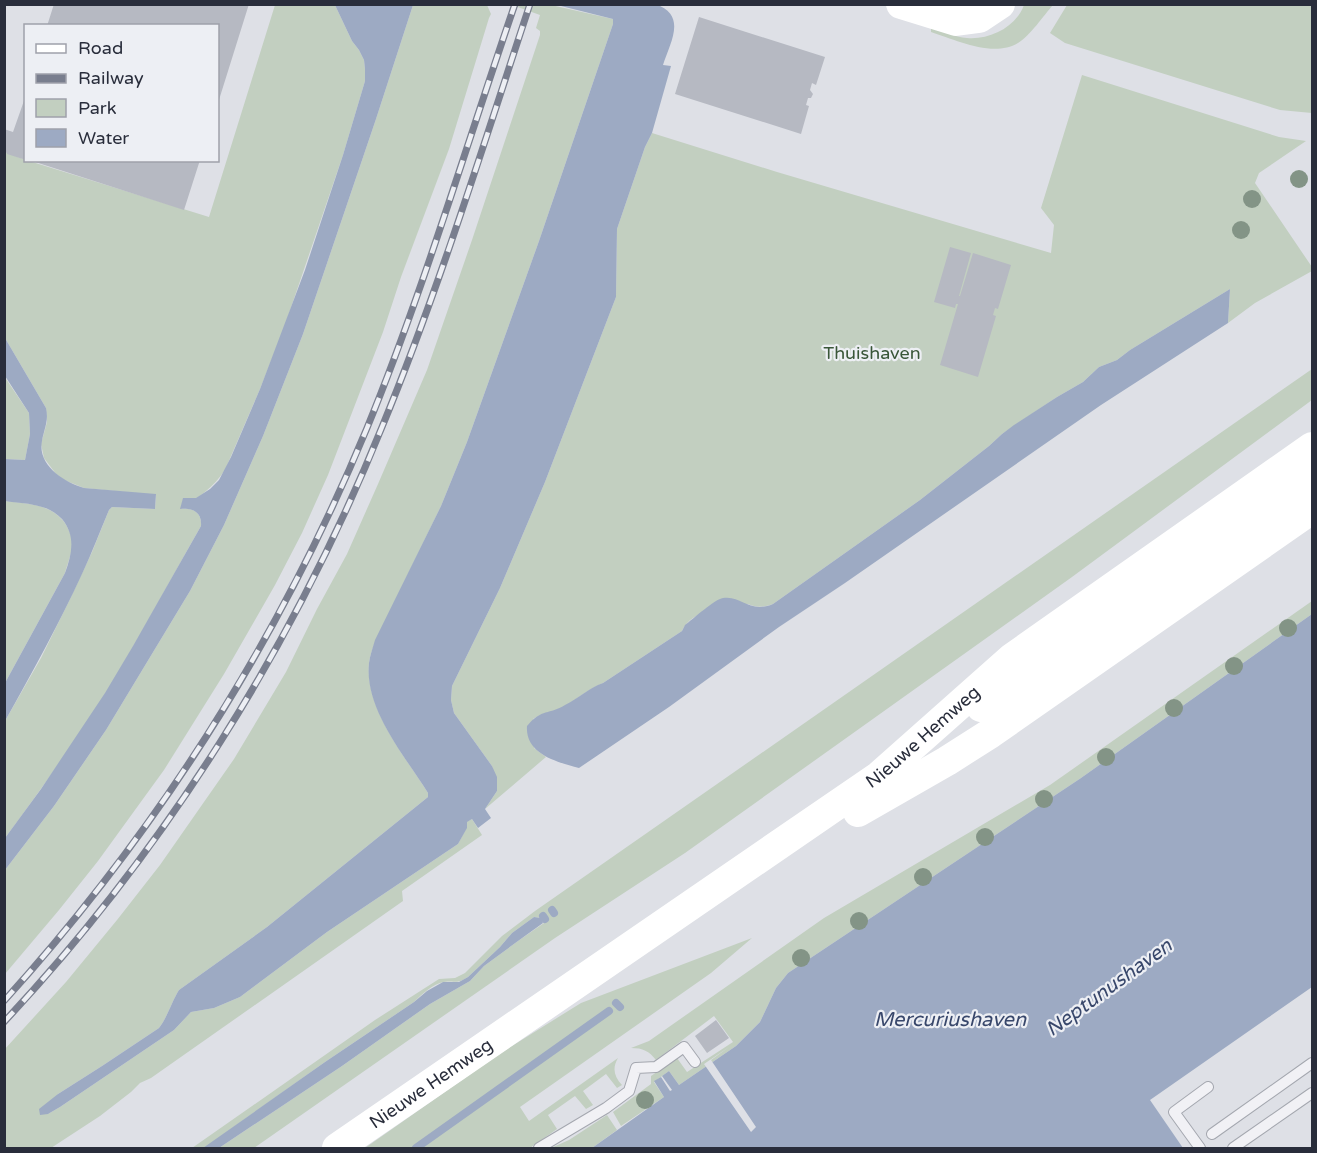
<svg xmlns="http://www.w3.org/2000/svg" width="1317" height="1153" font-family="'Varela Round',sans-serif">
<rect width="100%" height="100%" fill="#dee0e6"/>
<path fill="#c2cfc0" d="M275 5H335L352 41 359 50 364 60 365 69V81L343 155 284 328 260 389 225 470C213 488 199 497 181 509 193 508 202 512 201 526 169 582 139 639 105 694 74 743 40 791 5 838V721L41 658 70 599 92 552 109 510 112 507 155 509 156 495 84 488 64 480 56 474 44 458 41 444 47 422 46 408 5 338V152L26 160 209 217Z
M413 5H487L491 14 489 18 449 149 401 277 383 332 328 475 302 533 275 585 224 674 164 770 98 861 59 910 5 974V870L54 806 106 730 190 591 224 525 263 436 303 334 376 119Z
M512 5H551L613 19V24L539 241 467 442 441 506 376 640C373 647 370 655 369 663 365 709 405 756 428 793V797L267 927 179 990C172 1001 167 1018 159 1028L102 1066 58 1094 48 1114 60 1107 174 1030 191 1012 214 1008 240 997 327 932 458 844 467 827 466 822 472 819 482 835 402 891 403 901 151 1078 140 1083 131 1092 100 1116 51 1148H5L4 1050 66 982 117 920 160 865 234 759 286 672 317 609 347 554 378 484 427 370 472 240 540 35V31L536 28 540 15Z
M1024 5H1053C1044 15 1030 36 1018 43 993 58 956 40 931 32V27C942 31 955 37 967 38 990 40 1016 27 1024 5Z
M1067 5H1312V113L1280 110 1065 43 1050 33Z
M1082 75 1279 137 1306 141 1259 173 1255 183 1312 267V271L1255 303 1228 323 1230 289 1130 350 1117 360 1099 367 1083 382 1057 397 1002 434 989 446 920 500 773 604C764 607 757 608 748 604 727 608 692 608 682 631L603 683C589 689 578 698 565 706 555 712 543 712 533 719L534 748 546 757 485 809 497 791 492 766 454 713 451 700 452 686 500 588 545 482 616 297 617 229 645 147 652 133 777 172 1051 253 1054 225 1041 208Z
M1312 369V400L1072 577 685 853 555 938 254 1148H219L342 1066 430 1004 470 981 484 966 518 941 544 923 541 918 534 917 512 933 500 947 468 977C455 985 457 980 444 982 433 984 422 994 414 1002L325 1062 207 1146 203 1148H192L375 1020 439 979 455 978 465 973 502 936 535 911Z
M4 376 29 413 30 434 25 460 5 459Z
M5 501C27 504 50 503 65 523 68 528 71 534 72 540 73 551 68 562 65 573L5 683Z
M1312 601V614L1081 778 788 973 776 988 760 1022 736 1046 679 1085 669 1071 654 1082 664 1097 621 1126 613 1112 651 1084V1076L677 1058 687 1072 733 1042 714 1016 656 1060C649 1051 643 1048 631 1048L649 1041 824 918 1050 785Z
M752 938 711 973 520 1107 529 1121 618 1058C612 1068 614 1077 622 1085L617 1088 606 1074 583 1091 593 1105 586 1109 575 1096 548 1115 557 1129 530 1148H365L499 1054 581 1003Z
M607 1115 617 1130 592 1148H551L569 1140Z"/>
<path fill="#9daac3" d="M655 4C688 15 670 43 663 65L671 66 652 133 645 147 617 229 616 297 545 482 500 588 452 686 451 700 454 713 492 766 497 777V791L485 809 491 818 478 828 472 819 467 822V828L458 844 327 932 240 997 214 1008 191 1012 174 1030 60 1107 48 1114 40 1115 39 1109 58 1094 102 1066 159 1028C167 1018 172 1001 179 990L267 927 428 797V793C405 756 364 709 369 663 370 655 373 647 375 640L441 506 467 442 539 241 613 24V19L557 5Z
M335 5H413L376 119 303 334 263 436 224 525 190 591 106 730 54 806 5 870V838L41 789 105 693 133 646 201 526C202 512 193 508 180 509L183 498H196L210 489 219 480 231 457 260 389 305 270 343 155 365 81V69L364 60 359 50 352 41Z
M1230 289 1228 323 1101 405 845 583 779 627 669 707 579 768C557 762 525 754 527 726 542 708 549 715 565 705 579 698 589 688 603 683L682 631 685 625C693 619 715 599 723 598 742 595 749 614 773 604L920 500 989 446 1002 434 1014 425 1057 397 1083 382 1099 367 1117 360 1130 350Z
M5 338 46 408C49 421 44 429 42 441 37 465 64 482 84 488L156 494 155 509 112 507 109 510C100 531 92 553 82 574 59 624 32 673 5 721V683L65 573C72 554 76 536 62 519 56 513 50 509 42 507 30 503 17 503 5 501V459L25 460 30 434 29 413 5 376Z
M1312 614V987L1150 1100 1183 1148H592L664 1097 654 1081 661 1077 670 1091 672 1090 662 1076 669 1071 679 1085 736 1046 760 1022 776 988 788 973 1081 778Z
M534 917 541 918 543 923 518 941 484 966 470 981 430 1004 342 1066 219 1148H203L325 1062 414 1002 427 991 443 982H459L468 977 500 947 512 933Z"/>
<path fill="#dee0e6" d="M729 1047 711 1060 756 1127 751 1132 704 1064Z"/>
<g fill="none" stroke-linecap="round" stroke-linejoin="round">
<path stroke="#9daac3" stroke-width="8" d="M552 910 554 913
M543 916 545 919
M616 1003 620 1007
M416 1148 609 1011"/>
</g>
<path fill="#b6b9c2" d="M54 4H249L218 103V26H47Z
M699 17 825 57 816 85 812 83 810 90 813 94 811 98H808L806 105 809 106 801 134 675 94Z
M26 95V160L7 154V153L4 152V129L13 132Z
M29 160H200L184 210Z
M950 247 971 253 959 296H960L973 253 1011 265 998 309 995 308 993 315 996 316 978 377 940 365 958 304H956L955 308 934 302Z
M716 1020 729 1038 707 1053 695 1036Z"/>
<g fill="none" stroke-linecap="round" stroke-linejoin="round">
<g stroke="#a4a7af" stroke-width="12">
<path id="lane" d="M1212 1134 1312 1063
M539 1148 606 1108 629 1091 636 1068 656 1067 684 1047 695 1062
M1200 1148 1174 1112 1208 1087
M1233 1148 1312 1093"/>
</g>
<use href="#lane" stroke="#f1f1f5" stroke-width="10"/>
<g stroke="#fff" stroke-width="30">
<path d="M901 4 956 21 979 18 1000 4"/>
<path d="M981 707 1091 633 1312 478"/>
<path d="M858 812 947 761 991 733 1312 509"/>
<path id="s1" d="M337 1148 879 776 1012 658 1312 447"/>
</g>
<g stroke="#797e8e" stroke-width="7">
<path id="rail" d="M4 1001C157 832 280 638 367 428 424 289 466 146 515 4
M4 1022C166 849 293 646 382 427 439 289 483 146 530 4"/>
</g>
<use href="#rail" stroke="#edeff4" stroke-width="4.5" stroke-dasharray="14" stroke-linecap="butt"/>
</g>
<g fill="#839486">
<circle cx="1299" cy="179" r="9"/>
<circle cx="1252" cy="199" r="9"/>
<circle cx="1241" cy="230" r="9"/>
<circle cx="1288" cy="628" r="9"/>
<circle cx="1234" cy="666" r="9"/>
<circle cx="1174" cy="708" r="9"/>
<circle cx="1106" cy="757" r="9"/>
<circle cx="1044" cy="799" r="9"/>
<circle cx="985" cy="837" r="9"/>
<circle cx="923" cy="877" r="9"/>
<circle cx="859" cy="921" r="9"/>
<circle cx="801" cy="958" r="9"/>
<circle cx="645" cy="1100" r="9"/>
</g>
<g text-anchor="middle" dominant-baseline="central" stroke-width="4.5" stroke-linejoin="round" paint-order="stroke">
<g font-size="18" fill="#395638" stroke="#edeff4">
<text x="872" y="353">Thuishaven</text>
</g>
<g font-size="18" fill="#292d3b" stroke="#edeff4">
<text stroke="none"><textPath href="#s1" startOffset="716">Nieuwe Hemweg</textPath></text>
<text stroke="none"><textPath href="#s1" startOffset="114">Nieuwe Hemweg</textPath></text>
</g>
<g font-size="20" font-style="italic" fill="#38476b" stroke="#edeff4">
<text transform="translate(1109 988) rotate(-36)">Neptunushaven</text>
<text x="950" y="1020">Mercuriushaven</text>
</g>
</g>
<rect width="1317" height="1153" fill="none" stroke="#292d3b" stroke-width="12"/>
<rect x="24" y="24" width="195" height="138" fill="#edeff4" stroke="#9fa1aa" stroke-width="1.5"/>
<rect x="36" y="44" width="30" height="9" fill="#ffffff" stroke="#9fa1aa" stroke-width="1.5"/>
<text x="78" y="54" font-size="18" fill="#292d3b">Road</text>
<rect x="36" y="74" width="30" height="9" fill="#797e8e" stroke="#9fa1aa" stroke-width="1.5"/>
<text x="78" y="84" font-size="18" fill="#292d3b">Railway</text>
<rect x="36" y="99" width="30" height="18" fill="#c2cfc0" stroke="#9fa1aa" stroke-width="1.5"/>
<text x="78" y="114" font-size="18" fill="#292d3b">Park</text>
<rect x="36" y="129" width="30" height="18" fill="#9daac3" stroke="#9fa1aa" stroke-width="1.5"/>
<text x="78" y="144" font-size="18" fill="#292d3b">Water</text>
</svg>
